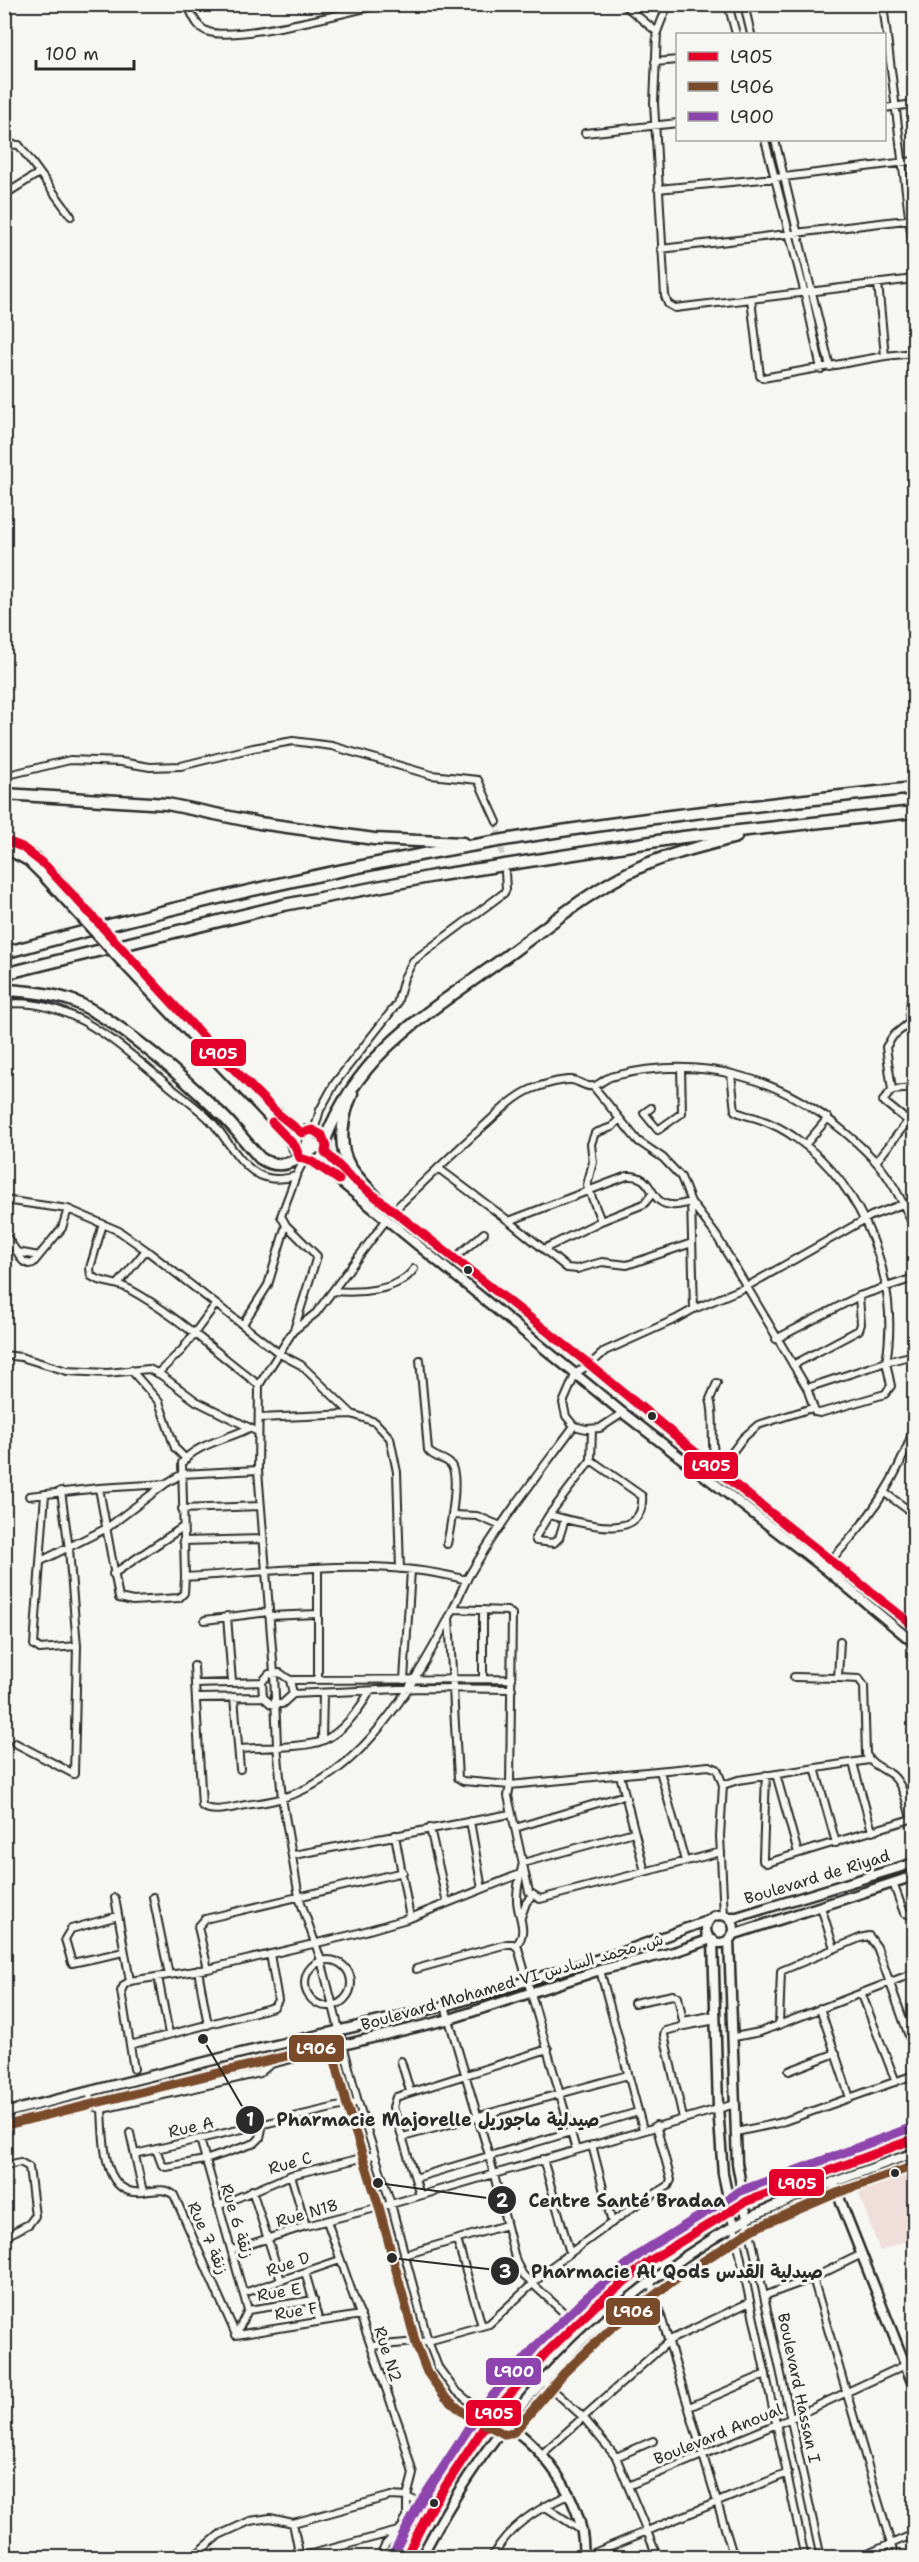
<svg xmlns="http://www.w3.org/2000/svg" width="919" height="2562" font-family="'Shantell Sans','Playpen Sans Arabic',sans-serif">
<rect width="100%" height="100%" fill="#f6f6f2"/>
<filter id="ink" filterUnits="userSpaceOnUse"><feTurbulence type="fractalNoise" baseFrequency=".0167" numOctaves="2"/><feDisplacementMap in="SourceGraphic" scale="12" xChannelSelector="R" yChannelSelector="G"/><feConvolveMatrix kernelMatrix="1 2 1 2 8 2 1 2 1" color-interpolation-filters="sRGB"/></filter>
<g filter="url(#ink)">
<path fill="#efded9" d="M914 2163V2238L880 2251 855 2183Z"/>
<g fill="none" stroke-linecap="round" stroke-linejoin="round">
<path stroke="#cdcdca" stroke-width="6" stroke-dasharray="6 3" stroke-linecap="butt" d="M497 822 504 865"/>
<g stroke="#2b2b2b" stroke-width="10">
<path id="street" d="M187 4C193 15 196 28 209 32 237 41 349 12 382 4
M623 4 657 32
M668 4 657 32 654 103 665 296 668 304 675 308 751 299
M728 4 736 34
M744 4 751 34
M883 4 914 257
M655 62 678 60
M884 108 914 104
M585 133 678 123
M765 140 805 294 821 369
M775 140 830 367
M4 144 19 145 71 216
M658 189 784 177 914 161
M4 195 39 173
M661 249 914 219
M914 279 751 299 760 376 763 378 885 356 914 353
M878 283 885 356
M4 776 70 760 121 762 150 767 181 766 253 748 293 741 332 746 431 775 478 780 497 822
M4 1004C67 996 117 1043 162 1080 178 1094 196 1106 211 1121 226 1137 237 1161 256 1173 269 1181 282 1180 296 1176L304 1160
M731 1074 735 1111C742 1115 749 1116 756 1118 771 1123 785 1130 797 1139 864 1186 901 1282 886 1362L807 1388
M593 1086 638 1141 663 1158 681 1177 691 1202 694 1309
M914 1088 892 1090 883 1101 914 1126
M892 1090 886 1047 893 1036 909 1023 911 1000 914 994
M651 1108 644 1113 658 1130 682 1113 681 1068
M314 1131 320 1110 335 1083 397 1004 404 978 413 961 504 893 506 889 505 872
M805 1145 828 1118
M876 1162 908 1121
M438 1168 509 1221 567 1268 577 1269 602 1262 627 1265 692 1243
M4 1200 68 1209 119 1231 146 1250 280 1354 301 1365 352 1414 375 1422 390 1438 397 1472 400 1569
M691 1202 716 1235 807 1388 815 1412 820 1413 885 1394 891 1386 886 1362 914 1355
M393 1211C424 1182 454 1152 486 1124 499 1112 515 1096 532 1089 542 1085 562 1079 572 1080 580 1081 585 1088 594 1086 601 1084 606 1077 614 1076 698 1055 776 1075 842 1130 859 1144 877 1160 889 1179 899 1194 907 1211 914 1227
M387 1219 316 1313 293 1331 259 1385 258 1470 274 1673 277 1745 282 1798 299 1897 321 1960 358 2102 391 2204 428 2341 438 2367 454 2389 472 2404 492 2415
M509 1221 627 1176C656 1174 647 1204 672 1205 678 1206 685 1203 691 1202
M601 1221 587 1185 593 1162 591 1144 595 1133 612 1127 619 1119
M103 1224 90 1268 91 1276C103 1284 117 1282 129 1289 175 1314 217 1353 259 1385
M286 1225 281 1216 296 1176
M4 1233 23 1261 29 1264 33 1263 62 1228 68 1209
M544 1249 601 1221 644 1204 652 1194
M17 1252 39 1256
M455 1258 484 1233
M119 1283 146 1250
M333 1291C358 1293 398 1292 414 1269
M243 1324 268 1285 286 1225 317 1256 294 1330
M776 1339 859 1296 914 1278
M4 1355 21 1357 67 1371 107 1373 149 1369 161 1375 196 1401 258 1432
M420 1360 428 1450C434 1459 445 1457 451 1465 460 1476 450 1530 447 1544
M793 1365 859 1330 861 1324 859 1296
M131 1370 159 1402 175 1448 186 1459
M158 1373 182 1350 215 1305
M717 1383 710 1399C717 1421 707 1449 720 1468
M623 1413 600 1428 586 1429 574 1426 566 1416 563 1403 576 1373 592 1363 605 1351 676 1319 694 1309 746 1287 871 1216 903 1204
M259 1418 352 1414
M718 1471 743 1438 758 1425 812 1408
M99 1488 119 1598 133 1601 179 1598 184 1593 185 1577 182 1463C195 1444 229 1439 249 1428
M885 1493 914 1514
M45 1494 34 1645 40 1649 77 1646
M29 1496 99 1488 165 1484 182 1474 258 1470
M182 1509 260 1506
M453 1515 477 1516 501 1526
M549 1515C575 1521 646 1546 642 1496L591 1460
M565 1519 559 1538 554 1543 536 1541 535 1538 549 1515 591 1460 592 1429
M183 1541 263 1539
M41 1561 107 1528 165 1484
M829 1562C867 1523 898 1480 914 1427
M113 1574 183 1527
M185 1577C277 1572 376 1555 467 1580
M227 1616 232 1682
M269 1616 317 1614
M449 1617 458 1778 463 1781 510 1785 512 1614 507 1611 453 1609
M205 1620 268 1612
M840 1641 838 1678 859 1679 864 1686 866 1754C871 1765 883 1768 892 1775 904 1786 907 1803 911 1819L914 1818
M194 1666 202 1806C214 1814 233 1807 246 1805 258 1803 271 1802 282 1798 362 1775 414 1685 450 1616 456 1603 461 1591 467 1579 498 1525 537 1476 574 1426
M794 1677 838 1678
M483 1679V1610
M290 1680 512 1679
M318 1680V1568
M404 1680 411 1570
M196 1684 262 1682
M293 1694 421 1688 512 1689
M234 1697 240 1769
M197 1698 263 1697 271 1704H282L293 1694 290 1680 280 1673 269 1674 262 1682 263 1697
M322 1741 323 1693
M15 1743 74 1774 77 1646 69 1549 61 1491
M239 1749C260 1747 305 1748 322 1741 342 1733 360 1709 370 1691
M853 1763 872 1831
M815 1768 836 1843
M660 1771 685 1861
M776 1774 798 1853
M620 1775 645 1872
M766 1775 763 1857V1861L767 1863 911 1819
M470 1821 482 1889
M430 1828 447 1903
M515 1828 625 1795
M395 1835 410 1918
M721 1852 540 1899 529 1892 508 1796 510 1785 709 1766 717 1769 723 1785
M294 1855 510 1814
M893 1883 904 1913 914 1915
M153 1897 169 1975
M115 1898 130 1981
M821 1907 834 1948
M118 1916 71 1929 65 1939 72 1963 124 1952
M724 1916 720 1836 723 1785 738 1780 869 1760
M521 1917 526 1903 532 1895
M516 1945C530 1931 516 1914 517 1898 517 1886 520 1875 523 1863L634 1832
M305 1983a23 23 0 1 1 46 0a23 23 0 1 1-46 0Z
M208 1969 198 1927 205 1919 403 1872
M416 1969 507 1944H513L518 1948 576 2150
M198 1970 208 2025
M600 1970 643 2129
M158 1977 169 2034
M862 1995 896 2082
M634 2003 673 1995 678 1997 684 2026 665 2031 664 2035 683 2118
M445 2006 489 2155 516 2262 523 2275 575 2323
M820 2008 850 2098
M683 2021 716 2015
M779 2025 781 1971 860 1938 869 1936 877 1947 914 2050
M684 2026 716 2020
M734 2037 760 2032 914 1973
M130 2045 274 2007 278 2000 270 1954
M401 2061 410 2091
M134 2069 121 1991 124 1985 130 1981 208 1969 355 1934 410 1918 520 1874
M789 2071 836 2053
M88 2091 95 2107 102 2109 260 2073 272 2063
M102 2109C104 2138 101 2197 143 2192 154 2191 164 2187 174 2195L236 2335
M736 2132 779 2123 914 2075
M130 2133 143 2192
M403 2137 628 2075
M200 2139 248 2310
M592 2145 612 2223
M156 2149 162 2165 166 2167 205 2160 255 2143 260 2138 263 2124
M135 2154 358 2102
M543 2159 570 2253
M4 2166 20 2162 29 2167 35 2216 29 2224 4 2237
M291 2175 306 2226
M415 2178 638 2112
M252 2190 281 2280
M420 2195 393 2107 396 2097 548 2049
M218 2206 291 2175 374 2155
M747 2218 821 2558
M327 2221 402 2434 413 2474 407 2497V2516L402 2527 385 2545 379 2558
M734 2226 805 2558
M457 2240 482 2326
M232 2250 306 2226 391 2204 735 2104
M404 2255 506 2225
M305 2272 319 2321
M813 2278 895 2558
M651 2283 734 2558
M244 2293 340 2260
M764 2296 813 2278 862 2254
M248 2310 314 2300
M236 2335 361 2315
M236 2335 248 2310
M372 2346 428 2341 489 2324 551 2267 633 2207 668 2186 671 2180 656 2125
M542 2380 583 2417 616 2457 658 2558
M689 2407 766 2374
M542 2454 670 2340 750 2302
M616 2457 653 2441
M630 2485 789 2419 914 2361
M544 2506 581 2530
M293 2523 300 2558
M300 2557 398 2531
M584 2557 788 2473
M192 2558 219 2535 250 2521 270 2518 293 2523 391 2496 407 2497 431 2508
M491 2558C509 2526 535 2510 568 2495
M858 2558 914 2534"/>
</g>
<g stroke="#2b2b2b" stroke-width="13">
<path id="secondary" d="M4 840 35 856 55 875
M4 848 28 861 46 879
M132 960C187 1018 238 1084 302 1133
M122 962 286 1135 300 1158 313 1162 331 1174 623 1413 824 1568 914 1643
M295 1146C301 1108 349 1149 313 1162
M325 1152 360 1184
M372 1195 589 1364 718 1471 914 1626
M706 1929a14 14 0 1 1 28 0a14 14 0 1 1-28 0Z
M727 1917H737L914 1863
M732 1935 914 1876
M729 1939 737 2163 747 2218
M713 1940 718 2107 723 2174 734 2226
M4 2113 241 2053 445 2006 622 1952 709 1920
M4 2125 91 2102 187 2083 450 2019 600 1970 674 1952 711 1939
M833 2182 914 2387
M492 2415C539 2440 588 2501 583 2558
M405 2558 431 2508 492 2415 546 2353 595 2306 651 2260 745 2202 914 2139
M421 2558C493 2416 606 2297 746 2219 759 2212 774 2207 787 2201 829 2183 872 2168 914 2153"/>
</g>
<g stroke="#2b2b2b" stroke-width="15">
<path id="highway" d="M4 794 167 804 259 823 374 839 463 843
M4 953C161 910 320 871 481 844 624 819 770 804 914 788
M4 974 284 905 434 876 683 837 914 812
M4 990C28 991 50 993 73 1001 118 1019 187 1081 223 1116 236 1129 247 1144 260 1158 273 1167 286 1166 300 1158
M352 1094C343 1114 337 1144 349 1165 356 1177 368 1188 377 1198
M325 1140C361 1048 429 1013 504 958 548 926 590 890 640 867 671 853 704 846 736 837"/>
</g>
<use href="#street" stroke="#f6f6f2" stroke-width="6"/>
<use href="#secondary" stroke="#f6f6f2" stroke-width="8"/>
<use href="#highway" stroke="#f6f6f2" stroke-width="10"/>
<g stroke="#2b2b2b" stroke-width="13" stroke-linecap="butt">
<path id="secondary-bridge" d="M55 875 132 960
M46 879 122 962"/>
</g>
<use href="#secondary-bridge" stroke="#f6f6f2" stroke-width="8"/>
<g stroke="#f6f6f2" stroke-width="14">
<path id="bus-1" d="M4 840 22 847 46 866 222 1057 277 1113 302 1133 312 1130 322 1135 326 1146 325 1152 349 1176 589 1364 718 1471 914 1626
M272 1122 295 1146 300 1158 313 1162 339 1180
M405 2558 431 2508 492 2415 546 2353 595 2306 651 2260 745 2202 914 2139"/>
</g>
<g stroke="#f6f6f2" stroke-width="14">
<path id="bus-2" d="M7 2125 331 2045 347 2106 379 2207 416 2344 427 2372 445 2397 464 2413 506 2435 514 2432 564 2373 609 2330 677 2278 753 2229 837 2193 914 2166"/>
</g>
<g stroke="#f6f6f2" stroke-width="14">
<path id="bus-3" d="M394 2552 421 2501 482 2408 537 2345 587 2297 645 2250 740 2191 910 2128"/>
</g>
<use href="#bus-1" stroke="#e4002b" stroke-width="9"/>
<use href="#bus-2" stroke="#7a4b2a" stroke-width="9"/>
<use href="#bus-3" stroke="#8e44ad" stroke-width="9"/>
</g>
</g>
<g fill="#2b2b2b" stroke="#f6f6f2" stroke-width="2">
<circle cx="468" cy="1270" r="5"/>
<circle cx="652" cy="1416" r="5"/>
<circle cx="895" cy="2173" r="5"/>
<circle cx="434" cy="2503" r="5"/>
</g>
<g text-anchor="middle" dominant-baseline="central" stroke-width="6" stroke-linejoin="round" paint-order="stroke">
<g font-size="16" fill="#2b2b2b" stroke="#f6f6f2">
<text transform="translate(817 1877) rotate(-17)">Boulevard de Riyad</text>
<text transform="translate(512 1982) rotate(-16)">Boulevard Mohamed VI ش. محمد السادس</text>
<text transform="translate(191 2127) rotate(-13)">Rue A</text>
<text transform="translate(290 2163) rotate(-16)">Rue C</text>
<text transform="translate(307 2213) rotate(-16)">Rue N18</text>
<text transform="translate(237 2221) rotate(73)">Rue 6 زنقة</text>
<text transform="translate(208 2238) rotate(66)">Rue 7 زنقة</text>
<text transform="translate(288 2264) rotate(-19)">Rue D</text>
<text transform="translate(279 2292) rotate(-9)">Rue E</text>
<text transform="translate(296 2311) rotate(-9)">Rue F</text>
<text transform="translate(388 2354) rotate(72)">Rue N2</text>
<text transform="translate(799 2388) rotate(78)">Boulevard Hassan I</text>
<text transform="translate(718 2434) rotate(-22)">Boulevard Anoual</text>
</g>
</g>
<path fill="none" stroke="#2b2b2b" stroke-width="2" d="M203 2039L250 2120M378 2183L502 2200M392 2258L505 2271"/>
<g fill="#2b2b2b" stroke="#f6f6f2" stroke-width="2">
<circle cx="203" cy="2039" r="6"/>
<circle cx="378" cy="2183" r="6"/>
<circle cx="392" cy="2258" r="6"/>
<circle cx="250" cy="2120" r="15"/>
<circle cx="502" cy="2200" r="15"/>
<circle cx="505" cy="2271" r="15"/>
</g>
<g font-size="18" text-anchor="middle" font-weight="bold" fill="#fff">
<text x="250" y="2126">1</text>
<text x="502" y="2207">2</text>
<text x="505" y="2278">3</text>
</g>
<g font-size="18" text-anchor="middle" font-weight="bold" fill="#2b2b2b" stroke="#f6f6f2" stroke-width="6" stroke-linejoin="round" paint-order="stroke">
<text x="438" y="2126">Pharmacie Majorelle صيدلية ماجوريل</text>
<text x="627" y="2207">Centre Santé Bradaa</text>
<text x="677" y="2278">Pharmacie Al Qods صيدلية القدس</text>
</g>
<g stroke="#f6f6f2" stroke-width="2">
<rect x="190" y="1038" width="57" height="29" rx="6" fill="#e4002b"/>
<rect x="683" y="1451" width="56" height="29" rx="6" fill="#e4002b"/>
<rect x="288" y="2034" width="57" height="29" rx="6" fill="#7a4b2a"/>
<rect x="768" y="2168" width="57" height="29" rx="6" fill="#e4002b"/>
<rect x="605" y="2297" width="56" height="29" rx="6" fill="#7a4b2a"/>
<rect x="485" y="2357" width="57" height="29" rx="6" fill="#8e44ad"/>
<rect x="465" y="2399" width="57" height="28" rx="6" fill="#e4002b"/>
</g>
<g font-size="16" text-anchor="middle" font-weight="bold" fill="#fff">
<text x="218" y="1059">L905</text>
<text x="711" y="1471">L905</text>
<text x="316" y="2054">L906</text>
<text x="797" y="2189">L905</text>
<text x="633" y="2317">L906</text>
<text x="514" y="2377">L900</text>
<text x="494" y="2419">L905</text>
</g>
<rect width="919" height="2562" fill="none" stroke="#f6f6f2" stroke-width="24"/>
<rect x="12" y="12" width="895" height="2538" fill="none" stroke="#2b2b2b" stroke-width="2" filter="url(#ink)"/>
<rect x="676" y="33" width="210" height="108" fill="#f6f6f2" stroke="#a5a5a2" stroke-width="1.5"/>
<rect x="688" y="52" width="30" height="9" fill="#e4002b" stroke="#a5a5a2" stroke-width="1.5"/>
<text x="730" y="63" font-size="18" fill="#2b2b2b">L905</text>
<rect x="688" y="82" width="30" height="9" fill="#7a4b2a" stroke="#a5a5a2" stroke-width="1.5"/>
<text x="730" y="93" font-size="18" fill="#2b2b2b">L906</text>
<rect x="688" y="112" width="30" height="9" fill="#8e44ad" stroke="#a5a5a2" stroke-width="1.5"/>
<text x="730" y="123" font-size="18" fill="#2b2b2b">L900</text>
<path d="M36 60v9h98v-9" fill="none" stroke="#2b2b2b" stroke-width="3"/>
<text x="45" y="60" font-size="18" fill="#2b2b2b" stroke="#f6f6f2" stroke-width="4.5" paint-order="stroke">100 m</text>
</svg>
